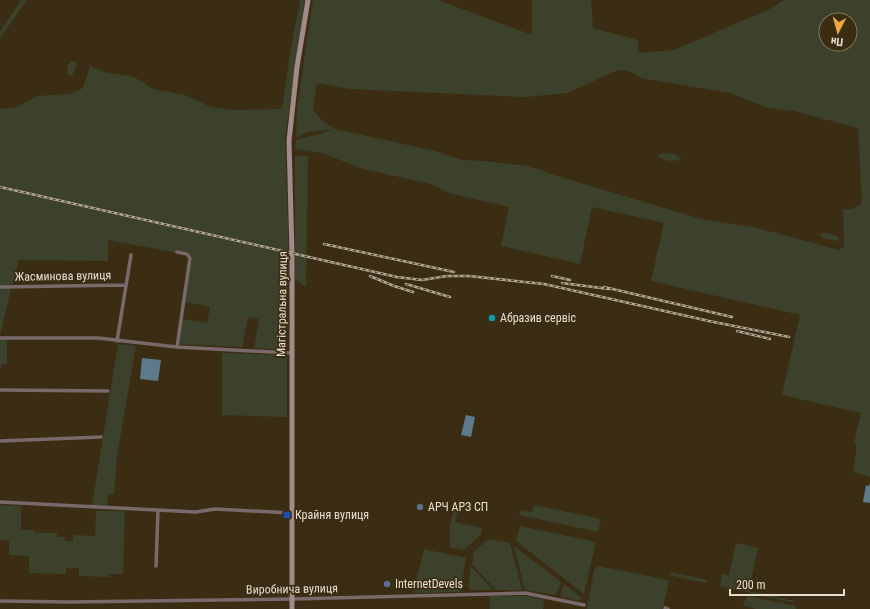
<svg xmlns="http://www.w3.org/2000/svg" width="870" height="609" font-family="'Roboto Condensed',sans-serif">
<rect width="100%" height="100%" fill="#3b2d13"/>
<path fill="#3b412b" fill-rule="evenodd" d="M21 0H27L0 38V32Z
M300 0H305L285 138 289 256 287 350 254 348 259 319 248 317 242 347 178 344 182 319 207 323 210 307 184 302 192 257 188 252 178 250 177 253 108 240V261L19 260 12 285H0V109L17 107 37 96 70 94 83 88 90 66 105 72 134 77 153 89 185 95 211 107 233 110 282 109 289 59Z
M313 0H438L532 35V0H591L593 28 638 40V53L674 50 770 9 784 0H870V477L853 472 857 446 854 443 861 413 782 395 800 315 651 281 664 223 592 207 580 264 501 246 509 207 449 193 431 184 363 169 322 153 295 149 296 140C308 136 322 135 333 129L307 132 296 138 297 108ZM826 20H850V44H826ZM618 70 629 71 641 78 730 93 768 108 794 111 858 128 862 204 851 209H843L844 247 839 250 757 228 701 219 554 175 541 170 527 166 484 161 462 160 435 151 335 129 322 120 313 110 317 83 349 89 526 97 567 93Z
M71 61H74L77 64 72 76 69 75 67 72 68 65Z
M663 153 674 154 682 159C672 162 665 162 657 155Z
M295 156H308L306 287 295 279Z
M826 232 838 237V241L825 239 819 235Z
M0 288H11L0 336Z
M0 339H7V364H2L0 370Z
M118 344 136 346 117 456 114 494H108L107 506 92 505Z
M222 353 287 355V417L222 415Z
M0 505 21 506V530H35V533H57V537H65V541H73V535L95 536 96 511H125L123 574H109V577L79 576V568H66V574L29 573V556L9 555V540H0Z
M534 505 601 519 598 532 519 515 520 510 532 512Z
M454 507H459L455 522 482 528 481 534 464 550 450 547V525Z
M520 526 596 542 584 594 516 541Z
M489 539 510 543 522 590H496L472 564 474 551Z
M736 543 758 548 749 591 795 601V603L720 586 722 574 729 575Z
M514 546 561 582 556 595 525 590Z
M424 549 466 558 460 592 413 593Z
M471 566 493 590H471L468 587Z
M598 566 669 580 663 609H587L594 570Z
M670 572 707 580 706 583 669 575Z
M564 584 582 598 578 601 560 596Z
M489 596H526L544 600 543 609H490Z
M747 596 796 606V609H755L743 605Z"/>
<path fill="#5c7a8a" d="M142 358 161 360 158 381 140 379Z
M466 415 475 417 471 437 461 435Z
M870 483V503L863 502 866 485 869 486Z"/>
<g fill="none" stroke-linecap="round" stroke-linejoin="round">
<path stroke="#79696a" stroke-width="3.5" d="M0 287 126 285
M0 338H98L177 347 291 353
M117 341 131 255
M177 347 190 258 187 254 177 252
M0 390 108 391
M0 441 101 437
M0 502 196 512 215 509 292 513
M156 566 158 510
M0 601 70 602 292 599 525 593 584 605
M665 608 668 609"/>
<path stroke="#a3898a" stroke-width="5" d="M292 609V254L289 141 297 67 308 0"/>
<g stroke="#b5aa98" stroke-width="2.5">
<path id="rail" d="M0 187 397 277 422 280 447 276H469L544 284 709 321 789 337
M324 244 454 272
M370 276 394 286 413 292
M552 276 570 280
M562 283 609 289
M406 284 450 297
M604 287 732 317
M737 331 770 339"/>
</g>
<use href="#rail" stroke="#3b2d13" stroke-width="1" stroke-dasharray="3" stroke-linecap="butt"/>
</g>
<circle fill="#0f9aa8" stroke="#3b2d13" stroke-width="1.5" cx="492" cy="318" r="4"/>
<g fill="#5c6f8a" stroke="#3b2d13" stroke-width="1.5">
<circle cx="420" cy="507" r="4"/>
<circle cx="387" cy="584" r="4"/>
</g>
<rect fill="#1a4fb4" stroke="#3b2d13" stroke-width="1.5" x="283" y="511" width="8" height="8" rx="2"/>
<g text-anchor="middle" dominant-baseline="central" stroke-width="3.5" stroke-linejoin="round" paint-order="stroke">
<g font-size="12" fill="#e7decf" stroke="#3b2d13">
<text transform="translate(63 276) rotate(-1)">Жасминова вулиця</text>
<text transform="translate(282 304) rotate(-89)">Магістральна вулиця</text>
<text transform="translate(292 589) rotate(-1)">Виробнича вулиця</text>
</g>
<g font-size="12" fill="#e7decf" stroke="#3b2d13" text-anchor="start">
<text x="500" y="318">Абразив сервіс</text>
<text x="428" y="507">АРЧ АРЗ СП</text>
<text x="295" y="515">Крайня вулиця</text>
<text x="395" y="584">InternetDevels</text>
</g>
</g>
<g transform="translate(838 32) rotate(186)"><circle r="19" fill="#3b2d13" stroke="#80745e"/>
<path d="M0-3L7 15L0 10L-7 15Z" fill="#eea73c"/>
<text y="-6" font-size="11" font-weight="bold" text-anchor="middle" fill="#e7decf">Пн</text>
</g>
<path d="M730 589v6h114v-6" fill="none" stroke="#e7decf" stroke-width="2"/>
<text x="736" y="589" font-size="12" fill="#e7decf" stroke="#3b2d13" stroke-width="3" paint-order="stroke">200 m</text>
</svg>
